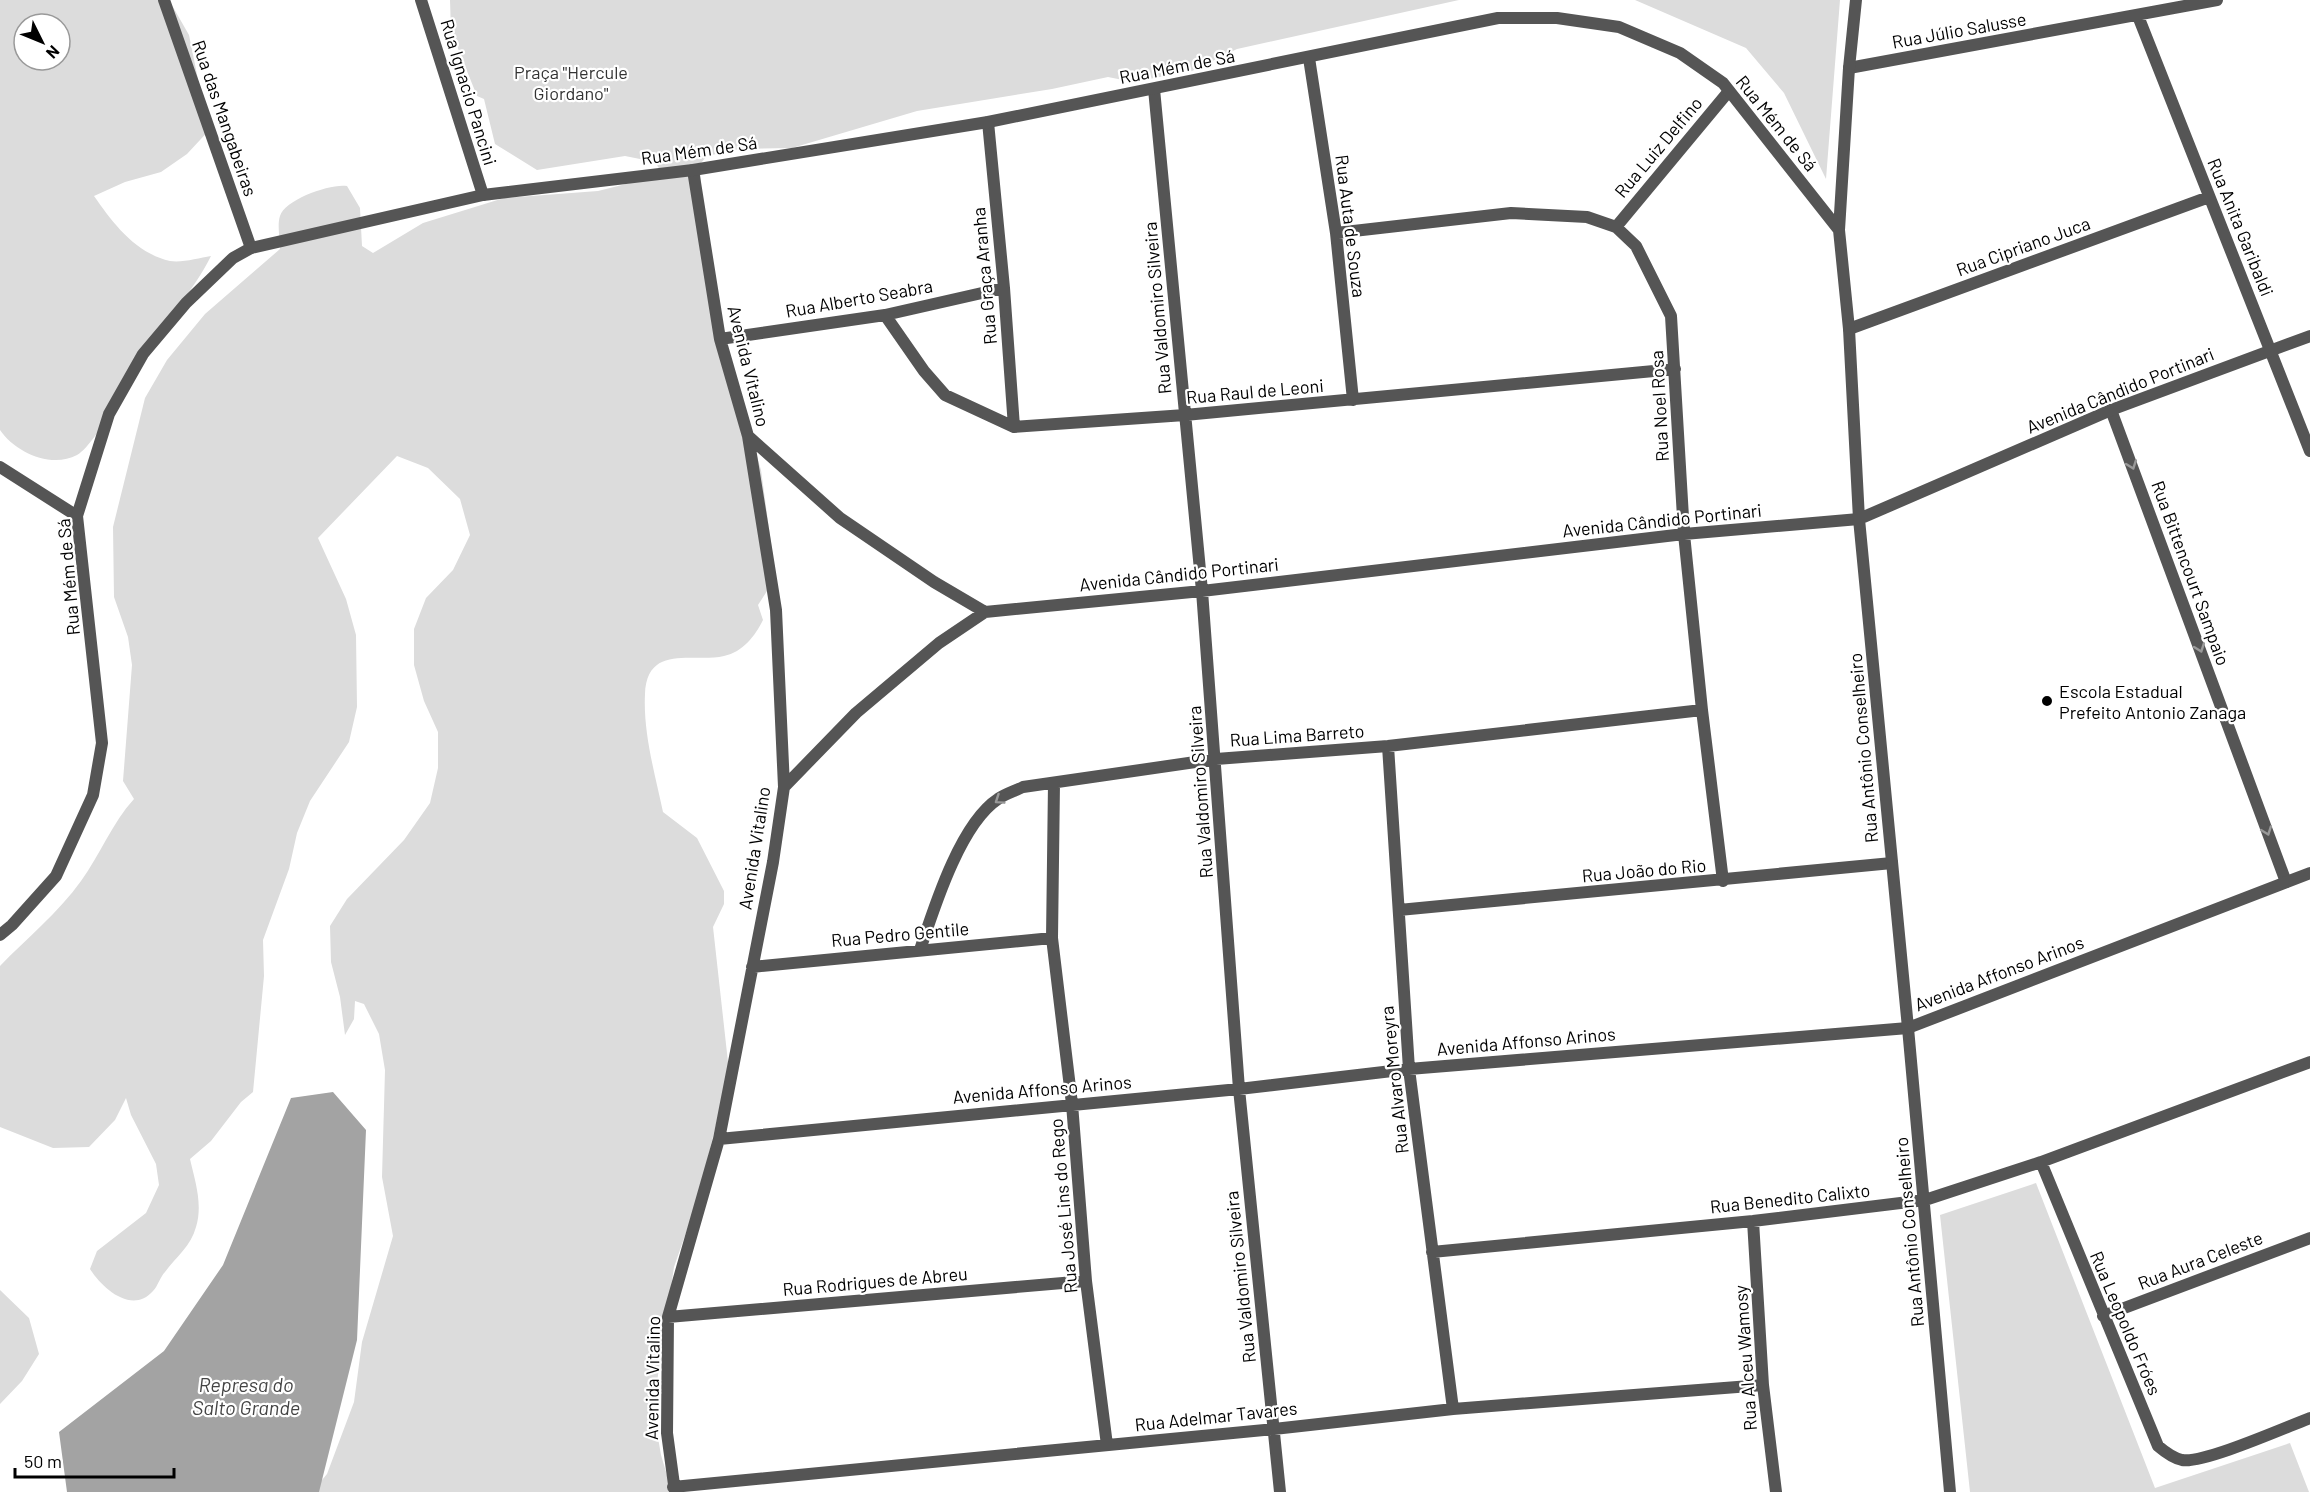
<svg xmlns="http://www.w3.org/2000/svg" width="2310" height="1492" font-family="Barlow,sans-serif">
<rect width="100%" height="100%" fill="#fff"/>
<path fill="#dcdcdc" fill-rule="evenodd" d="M0 0H169L189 35 202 99 213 126 187 154 161 172 125 182 94 196C113 223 135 253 170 261 182 263 199 258 211 256 192 294 165 320 143 354 131 372 121 392 111 411 105 422 88 449 77 455 51 469 15 452 0 430ZM24 24H60V60H24Z
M450 0H1459L1237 49 1192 71 1133 82 1108 77 1052 89 917 111 792 148 739 149 707 156 700 164 704 254 724 347 761 470 774 565 769 588 758 605 763 620C755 636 743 652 724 656 694 663 647 643 645 694 643 733 655 774 663 812L697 838 724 891V904L713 927 729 1071 698 1198 674 1267 653 1409 661 1455 672 1492H312L327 1474 354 1402 362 1342 393 1236 382 1177 385 1070 379 1034 364 1004 355 1001 354 1019 345 1035 340 997 331 962 330 926 347 899 404 840 430 803 438 768V732L424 701 414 665V629L426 598 453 570 470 535 460 499 428 468 397 456 318 538 346 599 356 635 357 707 349 742 310 801 297 833 289 869 263 940 264 976 253 1092 241 1102 211 1141 190 1159C195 1181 203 1204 196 1227 191 1246 176 1257 165 1272 160 1277 158 1286 153 1291 132 1315 102 1288 90 1269L97 1251 146 1213 159 1185 156 1164 131 1115 126 1098 115 1120 89 1147 53 1148 0 1127V966C26 939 59 912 81 881 100 855 112 823 134 799L123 781 132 665 128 637 114 597 113 527 145 398 167 360 205 314 280 249C280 239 277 225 280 216 285 199 332 183 347 186L360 208 362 246 373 253 423 223 504 198 598 191 654 177 660 170 655 162 625 156 537 170 495 144 484 99 477 96 451 31Z
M1635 0H1840L1826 179 1784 93 1746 48Z
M2036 1183 2155 1488 2290 1443 2309 1492H1970L1940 1215Z
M0 1290 29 1318 39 1354 22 1381 0 1404Z"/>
<path fill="#a3a3a3" d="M333 1092 366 1130 357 1340 319 1492H67L59 1432 164 1351 223 1265 291 1098Z"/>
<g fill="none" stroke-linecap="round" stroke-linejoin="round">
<path stroke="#555" stroke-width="12" d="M164 0 251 248
M421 0 483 195
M2138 16 2310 451
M1309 58 1336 233 1353 400
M1849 68 2217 0
M1154 89 1202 591 1239 1089 1280 1492
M988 122 1004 288 1014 427
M1616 227 1729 91
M1336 233 1511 213 1587 217 1616 227 1636 246 1671 316 1684 534 1702 710 1723 881
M885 315 924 371 945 395 1014 427 1185 415 1675 369
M1849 329 2209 197
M720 339 885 315 1004 288
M2111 410 2286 882
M748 436 840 518 934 582 985 612
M0 467 77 516
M1388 746 1409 1069 1453 1409
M1054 783 1052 938 1072 1104 1086 1281 1107 1445
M784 787 856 713 939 643 985 612 1202 591 1684 534 1859 519
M1399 910 1892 863
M920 950C934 908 960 824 998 799 1005 794 1015 791 1023 787L1216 759 1388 746 1702 710
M752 967 1052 938
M719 1139 1239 1089 1409 1069 1908 1028 1950 1492
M2041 1162 2158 1446C2165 1452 2173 1458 2182 1460 2203 1464 2286 1427 2310 1418
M1753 1221 1763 1385 1776 1492
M1432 1252 1753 1221 1925 1200 2041 1162 2310 1062
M2103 1316 2310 1238
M668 1317 1086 1281
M673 1487 1274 1429 1453 1409 1763 1385
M675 1492 667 1433 668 1317 719 1139 773 862 784 787 776 610 748 436 720 339 693 170"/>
<path stroke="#555" stroke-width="12" d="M1856 0 1849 68 1839 230 1849 329 1859 519 1908 1028 2310 873
M1859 519 2111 410 2310 336
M0 935 12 925 56 876 93 795 102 743 77 516 109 414 143 354 186 303 233 258 251 248 483 195 693 170 988 122 1498 18H1557L1619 27 1680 53 1723 83 1839 230"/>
</g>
<defs><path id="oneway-chevron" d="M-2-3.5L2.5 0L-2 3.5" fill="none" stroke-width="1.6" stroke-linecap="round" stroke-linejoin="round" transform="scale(1.5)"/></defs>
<g stroke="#999">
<use href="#oneway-chevron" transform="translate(2132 465) rotate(70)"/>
<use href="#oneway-chevron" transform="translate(2200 648) rotate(70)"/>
<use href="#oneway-chevron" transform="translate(999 800) rotate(146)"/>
<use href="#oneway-chevron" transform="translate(2267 831) rotate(70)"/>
</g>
<circle fill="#000" stroke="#fff" stroke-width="2" cx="2047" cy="701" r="6"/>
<g text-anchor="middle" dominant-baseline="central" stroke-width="4.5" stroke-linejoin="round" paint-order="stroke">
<g font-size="18" fill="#000" stroke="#fff">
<text transform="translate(1959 30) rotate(-10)">Rua Júlio Salusse</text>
<text transform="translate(1177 66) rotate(-11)">Rua Mém de Sá</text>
<text transform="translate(469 92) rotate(73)">Rua Ignacio Pancini</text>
<text transform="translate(225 118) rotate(71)">Rua das Mangabeiras</text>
<text transform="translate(1777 123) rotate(51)">Rua Mém de Sá</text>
<text transform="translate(1658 147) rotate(-50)">Rua Luiz Delfino</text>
<text transform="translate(699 150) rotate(-8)">Rua Mém de Sá</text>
<text transform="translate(1351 226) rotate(83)">Rua Auta de Souza</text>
<text transform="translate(2241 227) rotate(68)">Rua Anita Garibaldi</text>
<text transform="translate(2023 246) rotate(-20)">Rua Cipriano Juca</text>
<text transform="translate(984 276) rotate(-95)">Rua Graça Aranha</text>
<text transform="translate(859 298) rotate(-10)">Rua Alberto Seabra</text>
<text transform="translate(1157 308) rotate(-95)">Rua Valdomiro Silveira</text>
<text transform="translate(749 366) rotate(76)">Avenida Vitalino</text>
<text transform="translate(2120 390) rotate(-22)">Avenida Cândido Portinari</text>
<text transform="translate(1255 391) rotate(-5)">Rua Raul de Leoni</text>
<text transform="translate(1659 406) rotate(-93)">Rua Noel Rosa</text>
<text transform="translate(1662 520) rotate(-6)">Avenida Cândido Portinari</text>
<text transform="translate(2191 573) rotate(70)">Rua Bittencourt Sampaio</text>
<text transform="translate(1179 574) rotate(-6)">Avenida Cândido Portinari</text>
<text transform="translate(68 577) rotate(-95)">Rua Mém de Sá</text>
<text transform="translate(1297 735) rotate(-4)">Rua Lima Barreto</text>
<text transform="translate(1863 748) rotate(-95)">Rua Antônio Conselheiro</text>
<text transform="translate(1200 792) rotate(-94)">Rua Valdomiro Silveira</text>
<text transform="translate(754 848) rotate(-81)">Avenida Vitalino</text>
<text transform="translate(1644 870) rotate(-5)">Rua João do Rio</text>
<text transform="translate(900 934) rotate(-5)">Rua Pedro Gentile</text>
<text transform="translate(1999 973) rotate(-21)">Avenida Affonso Arinos</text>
<text transform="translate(1526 1041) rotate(-5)">Avenida Affonso Arinos</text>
<text transform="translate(1394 1080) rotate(-96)">Rua Alvaro Moreyra</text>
<text transform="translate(1042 1089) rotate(-5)">Avenida Affonso Arinos</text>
<text transform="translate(1790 1198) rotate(-6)">Rua Benedito Calixto</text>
<text transform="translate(1063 1206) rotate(-95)">Rua José Lins do Rego</text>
<text transform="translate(1909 1232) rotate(-95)">Rua Antônio Conselheiro</text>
<text transform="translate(2200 1260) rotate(-21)">Rua Aura Celeste</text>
<text transform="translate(1240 1277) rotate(-96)">Rua Valdomiro Silveira</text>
<text transform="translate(875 1281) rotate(-5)">Rua Rodrigues de Abreu</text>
<text transform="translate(2126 1323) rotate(67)">Rua Leopoldo Fróes</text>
<text transform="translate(1745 1358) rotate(-94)">Rua Alceu Wamosy</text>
<text transform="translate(652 1378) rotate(-89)">Avenida Vitalino</text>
<text transform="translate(1216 1416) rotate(-6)">Rua Adelmar Tavares</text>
</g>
<g font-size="18" fill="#333" stroke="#fff">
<text x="571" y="72">Praça "Hercule<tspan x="571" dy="21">Giordano"</tspan></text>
</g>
<g font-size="18" fill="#000" stroke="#fff" text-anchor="start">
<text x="2059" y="691">Escola Estadual<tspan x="2059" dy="21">Prefeito Antonio Zanaga</tspan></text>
</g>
<g font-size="20" font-style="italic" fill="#444" stroke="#fff">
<text x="246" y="1384">Represa do<tspan x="246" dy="23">Salto Grande</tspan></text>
</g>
</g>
<g transform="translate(42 42) rotate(133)"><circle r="28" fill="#ffffff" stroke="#999999" stroke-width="1.5"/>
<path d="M0-4.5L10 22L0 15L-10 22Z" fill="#000000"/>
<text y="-9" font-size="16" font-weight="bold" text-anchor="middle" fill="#000000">N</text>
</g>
<path d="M15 1468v9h159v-9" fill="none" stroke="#000000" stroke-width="3"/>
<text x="24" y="1468" font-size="18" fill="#000000" stroke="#ffffff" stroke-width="4.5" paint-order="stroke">50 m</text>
</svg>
